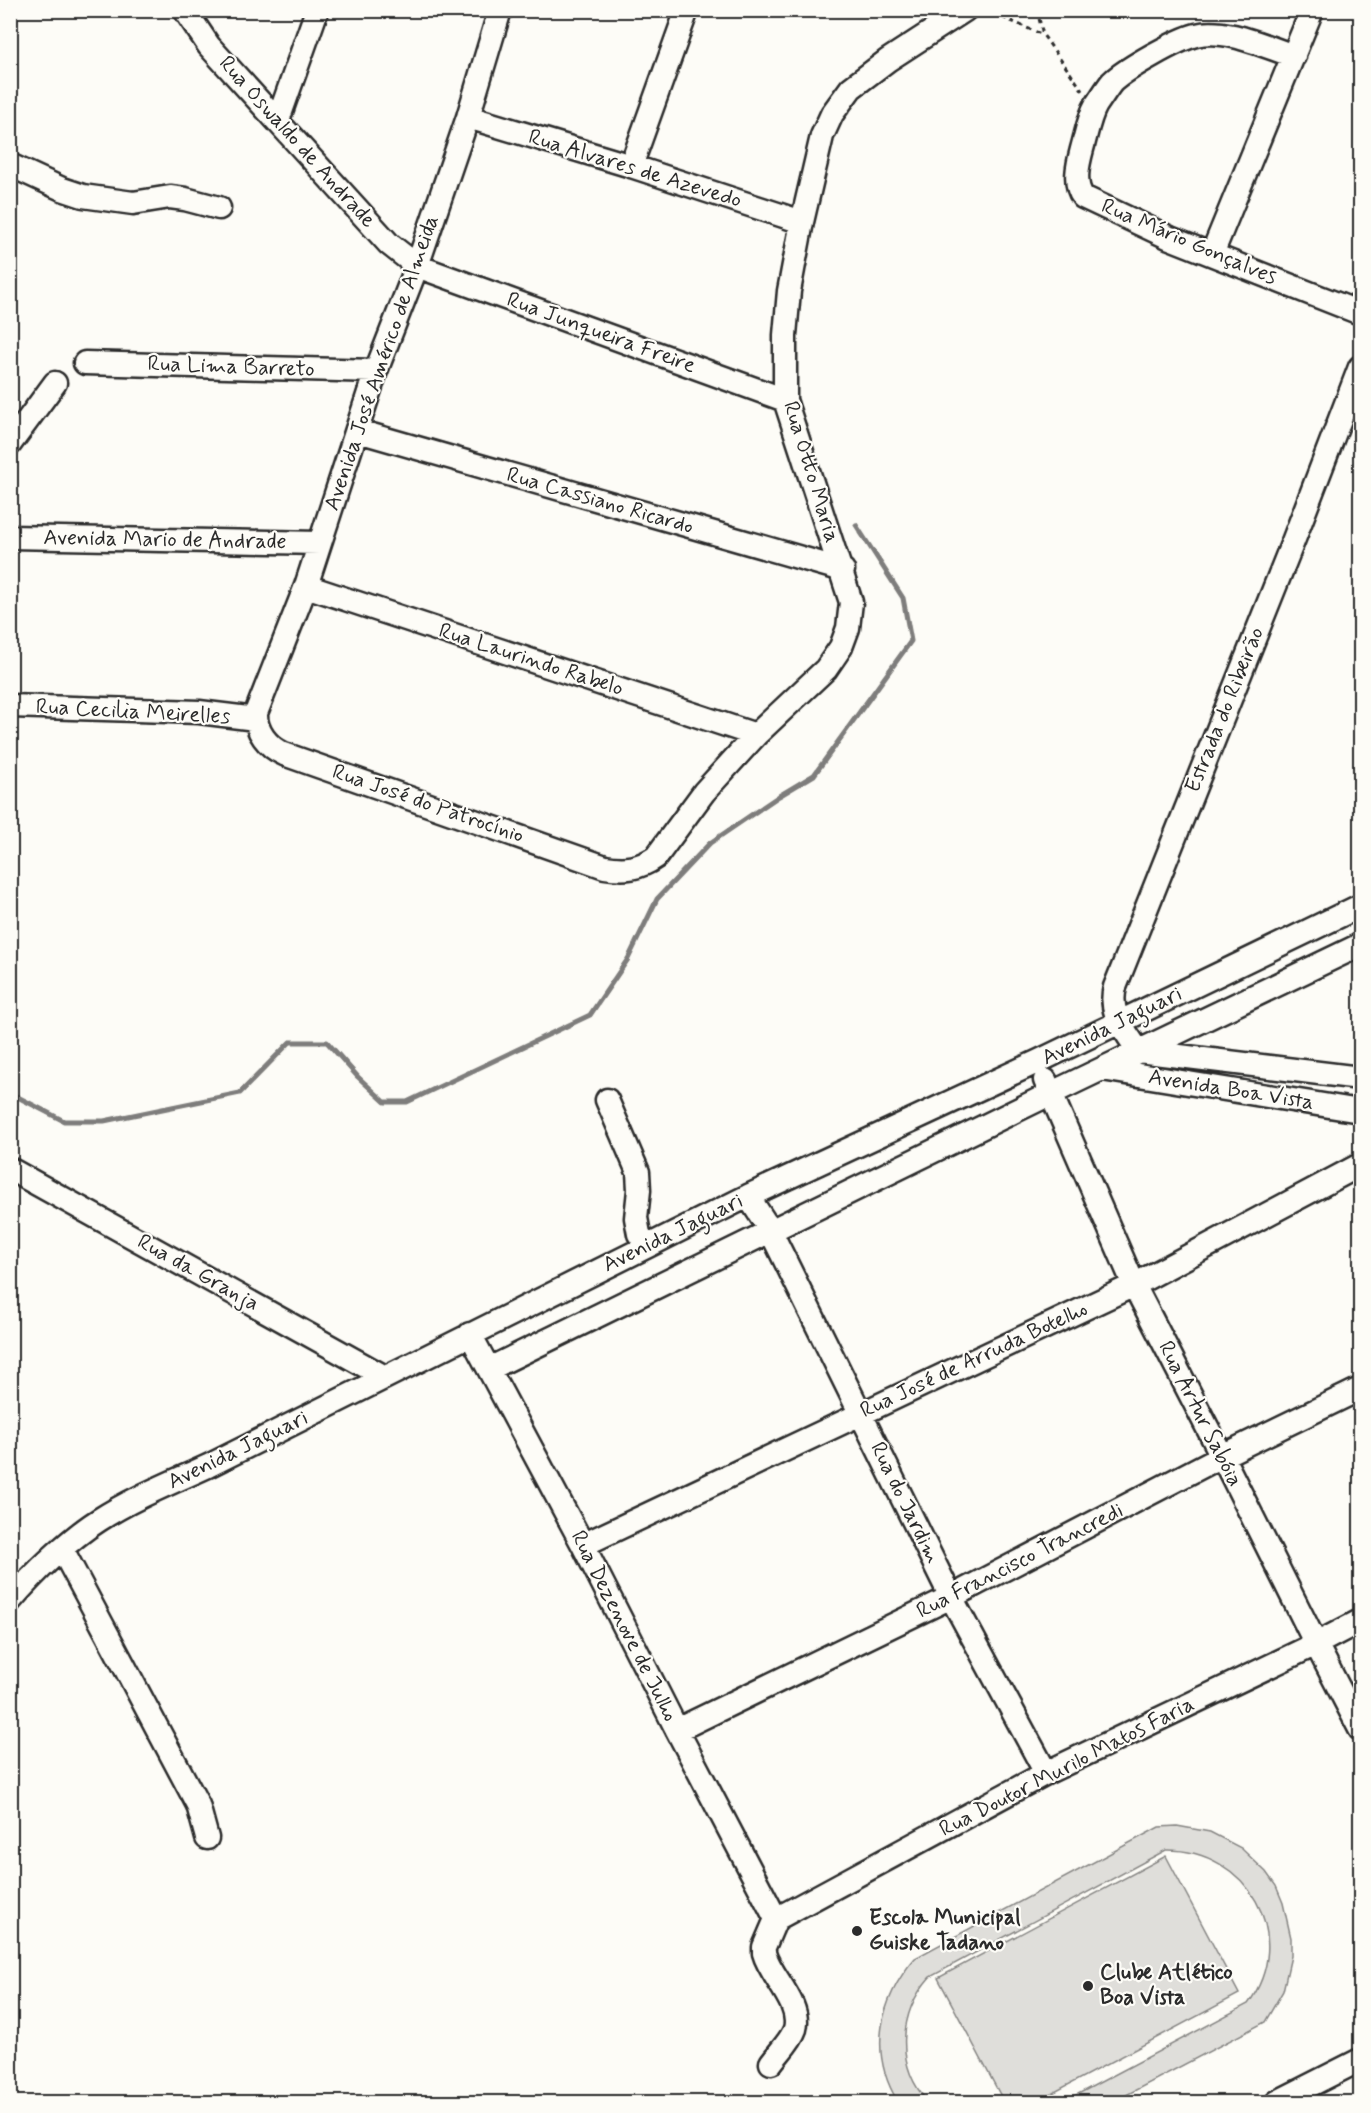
<svg xmlns="http://www.w3.org/2000/svg" width="1371" height="2113" font-family="Mynerve,sans-serif">
<rect width="100%" height="100%" fill="#fdfcf7"/>
<filter id="ink" filterUnits="userSpaceOnUse"><feTurbulence type="fractalNoise" baseFrequency=".0167" numOctaves="2"/><feDisplacementMap in="SourceGraphic" scale="12" xChannelSelector="R" yChannelSelector="G"/><feConvolveMatrix kernelMatrix="1 2 1 2 8 2 1 2 1" color-interpolation-filters="sRGB"/></filter>
<g filter="url(#ink)">
<path fill="#dfdeda" stroke="#858482" stroke-width="1.5" d="M1177 1826 1210 1832 1241 1848 1266 1872 1276 1886 1283 1903 1291 1938V1956L1283 1991 1265 2022 1113 2102H1063L1248 2004C1298 1936 1247 1849 1166 1850L930 1977C898 2013 895 2066 928 2102H898C868 2053 879 2000 915 1958L1159 1827Z
M1166 1856 1239 1994 1036 2102H1004L938 1978Z"/>
<g fill="none" stroke-linecap="round" stroke-linejoin="round">
<path stroke="#7e7d7b" stroke-width="5" d="M10 1093 64 1121H104L240 1093 290 1042H327L358 1077 385 1102H407L590 1015 628 959 657 899 710 843 779 796 814 775 911 641 903 598 856 525"/>
<g stroke="#2b2b2b" stroke-width="27">
<path id="minor" d="M185 10 209 46 389 244 417 266 785 400
M500 10 468 117 417 266 376 371 306 586 256 713C255 731 268 747 284 754L605 867C625 870 639 869 656 857L704 792 756 735 826 669 841 647 848 628 851 602 785 400V335L789 291 802 222 822 136 832 114 851 88 888 60 965 10
M1294 56C1266 47 1225 27 1196 35 1177 40 1127 68 1112 82 1107 88 1101 98 1096 105 1089 117 1086 135 1082 149 1078 164 1073 184 1083 197L1170 238 1360 313
M468 117 631 166 802 222
M278 120 317 10
M10 165 62 189 83 196 133 203 170 197 185 199 219 208
M631 166 687 10
M1212 254 1312 10
M85 363 376 371
M1360 367 1294 539 1115 987C1108 1014 1125 1029 1138 1051L1360 1078
M358 431 843 570
M10 444 55 383
M10 537 319 543
M306 586 756 735
M10 706 199 712 256 719
M1102 1069 1360 1111
M1045 1080 1134 1285 1222 1456 1316 1644 1360 1729
M607 1100 638 1172 639 1190 636 1218 639 1234 647 1246
M10 1169 385 1377
M748 1196 770 1230 951 1597 1046 1773
M470 1334 583 1545 677 1730 776 1919
M489 1369 1056 1091 1360 945
M583 1545 1134 1285 1360 1165
M62 1549 198 1805 207 1838
M10 1601C34 1573 69 1539 99 1520 133 1498 171 1483 208 1466L748 1196 1039 1061 1360 906
M677 1730 951 1597 1222 1456 1360 1389
M776 1919 1046 1773 1316 1644 1360 1621
M771 2063C778 2053 791 2041 795 2029 802 2004 770 1976 764 1953V1947L776 1919
M1277 2102 1360 2060"/>
</g>
<path stroke="#2b2b2b" stroke-width="3" stroke-dasharray="4.5 4.5" stroke-linecap="butt" d="M986 10 1043 35
M1037 10 1043 35 1083 91"/>
<use href="#minor" stroke="#fdfcf7" stroke-width="22"/>
</g>
</g>
<g fill="#2b2b2b" stroke="#fdfcf7" stroke-width="2">
<circle cx="857" cy="1931" r="6"/>
<circle cx="1088" cy="1986" r="6"/>
</g>
<g text-anchor="middle" dominant-baseline="central" stroke-width="4.5" stroke-linejoin="round" paint-order="stroke">
<g font-size="22" fill="#2b2b2b" stroke="#fdfcf7">
<text transform="translate(297 142) rotate(48)">Rua Oswaldo de Andrade</text>
<text transform="translate(635 169) rotate(17)">Rua Alvares de Azevedo</text>
<text transform="translate(1189 242) rotate(23)">Rua Mário Gonçalves</text>
<text transform="translate(601 333) rotate(20)">Rua Junqueira Freire</text>
<text transform="translate(382 363) rotate(-71)">Avenida José Américo de Almeida</text>
<text transform="translate(231 367) rotate(2)">Rua Lima Barreto</text>
<text transform="translate(811 472) rotate(73)">Rua Otto Maria</text>
<text transform="translate(600 501) rotate(16)">Rua Cassiano Ricardo</text>
<text transform="translate(165 540) rotate(1)">Avenida Mario de Andrade</text>
<text transform="translate(531 660) rotate(18)">Rua Laurindo Rabelo</text>
<text transform="translate(1225 710) rotate(-68)">Estrada do Ribeirão</text>
<text transform="translate(133 712) rotate(3)">Rua Cecilia Meirelles</text>
<text transform="translate(428 804) rotate(19)">Rua José do Patrocínio</text>
<text transform="translate(1112 1026) rotate(-26)">Avenida Jaguari</text>
<text transform="translate(1231 1090) rotate(9)">Avenida Boa Vista</text>
<text transform="translate(673 1233) rotate(-26)">Avenida Jaguari</text>
<text transform="translate(198 1273) rotate(29)">Rua da Granja</text>
<text transform="translate(974 1360) rotate(-25)">Rua José de Arruda Botelho</text>
<text transform="translate(1200 1414) rotate(63)">Rua Artur Sabóia</text>
<text transform="translate(238 1450) rotate(-26)">Avenida Jaguari</text>
<text transform="translate(905 1503) rotate(64)">Rua do Jardim</text>
<text transform="translate(1020 1561) rotate(-27)">Rua Francisco Trancredi</text>
<text transform="translate(624 1626) rotate(63)">Rua Dezenove de Julho</text>
<text transform="translate(1067 1767) rotate(-27)">Rua Doutor Murilo Matos Faria</text>
</g>
<g font-size="22" font-weight="bold" fill="#2b2b2b" stroke="#fdfcf7" text-anchor="start">
<text x="869" y="1918">Escola Municipal<tspan x="869" dy="25">Guiske Tadano</tspan></text>
<text x="1100" y="1973">Clube Atlético<tspan x="1100" dy="25">Boa Vista</tspan></text>
</g>
</g>
<rect width="1371" height="2113" fill="none" stroke="#fdfcf7" stroke-width="36"/>
<rect x="18" y="18" width="1335" height="2077" fill="none" stroke="#2b2b2b" stroke-width="2" filter="url(#ink)"/>
</svg>
